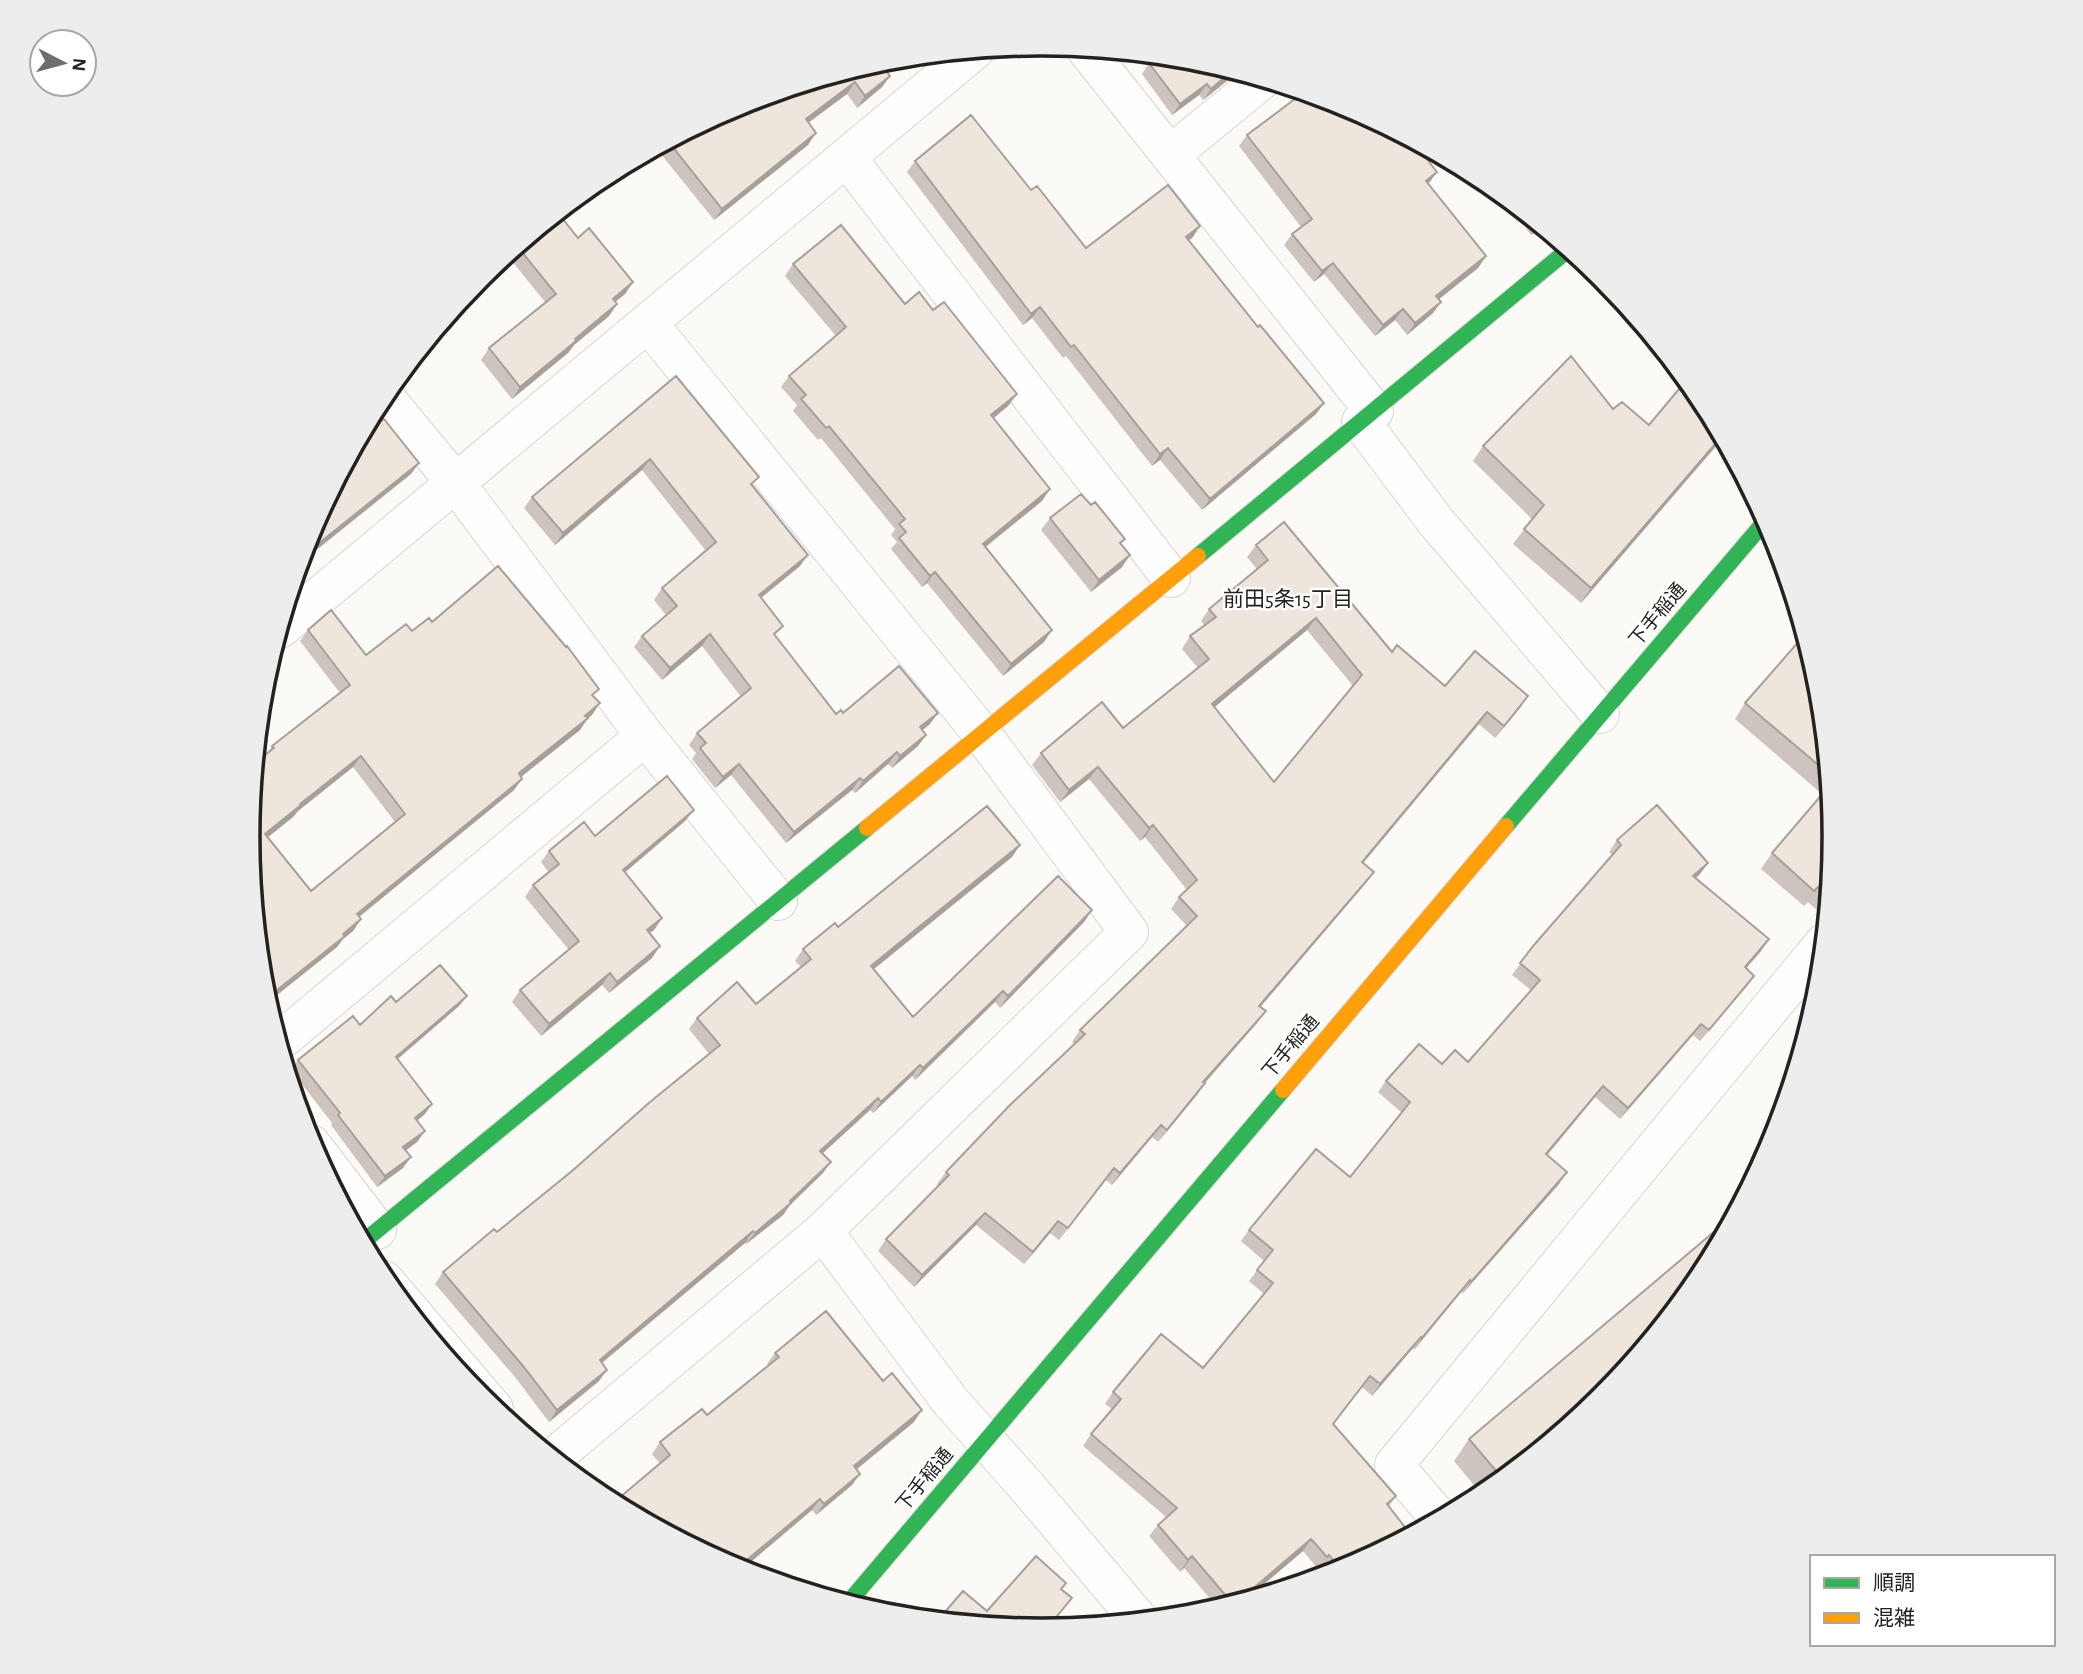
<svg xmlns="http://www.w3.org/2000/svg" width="2083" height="1674" font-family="'Alegreya Sans','Noto Sans JP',sans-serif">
<rect width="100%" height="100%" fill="#fcfaf7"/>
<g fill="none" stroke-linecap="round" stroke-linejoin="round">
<g stroke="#d7d5d2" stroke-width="40">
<path id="street" d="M1085 48 1374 411
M1170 155 1263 79
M847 158 1171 578
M383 395 455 482 645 736 778 901
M1361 422 1437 523 1600 714
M280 629 975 50
M279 1042 645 736
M311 1144 377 1230
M823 1231 951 1402 1028 1488 1140 1621
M384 1280 494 1409
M553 1458 823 1231 1129 932 982 734 648 323
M1440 1519 1394 1465 1824 943"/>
</g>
<g stroke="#d7d5d2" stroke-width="18">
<path id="fast" d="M1198 556 1569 249
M1506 826 1767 519
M363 1242 867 828
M848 1603 1283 1090"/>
</g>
<g stroke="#d7d5d2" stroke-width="18">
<path id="slow" d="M867 828 1198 556
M1283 1090 1506 826"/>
</g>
<use href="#street" stroke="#fffefe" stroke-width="38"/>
<use href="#fast" stroke="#30b455" stroke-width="16"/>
<use href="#slow" stroke="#ff9f0a" stroke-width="16"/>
</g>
<path fill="#cdc5bd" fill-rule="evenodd" d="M904 57 886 71 890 76 882 87 857 108 847 94 808 123V145L714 220 656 148 738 104 887 59Z
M1197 59 1238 72 1203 100 1199 95 1172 115 1142 74 1149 63Z
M1247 135 1428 184 1486 256 1478 268 1439 299 1433 313 1407 335 1395 320 1375 336 1324 274 1314 282 1284 245 1292 234 1301 227 1239 146Z
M915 161 1031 190 1086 248 1200 226 1192 238 1189 240 1258 327 1324 403 1316 414 1202 510 1160 460 1152 466 1066 356 1063 358 1032 318 1023 325 907 172Z
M1500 192 1542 227 1531 235 1499 194Z
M558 213 578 238 633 282 625 294 615 302 617 304 609 316 574 345 568 353 512 399 481 360 489 348 545 302 507 255Z
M793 264 905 304 933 310 1017 394 1008 406 993 418 1042 501 986 547 1052 630 1044 642 1003 676 927 583 922 587 891 549 897 542 891 535 895 529 821 438 818 440 793 411 797 405 781 387 789 376 836 336 785 276Z
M676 376 753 487 800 566 761 598 776 637 836 714 843 713 930 724 922 730 926 735 918 746 892 768 888 764 855 793 852 790 786 843 731 775 715 788 692 759 696 753 689 745 697 733 741 697 702 646 662 680 634 647 642 636 666 615 654 600 662 588 706 551 642 470 555 545 524 508 532 497Z
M1613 409 1649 425 1717 445 1581 603 1513 544 1532 519 1473 461 1483 446Z
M1091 505 1125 539 1121 544 1130 555 1122 567 1091 592 1041 530 1050 518Z
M1256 545 1392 652 1445 686 1528 696 1520 708 1495 738 1479 724 1363 863 1365 884 1260 1007 1257 1023 1205 1083 1196 1096 1158 1142 1152 1137 1112 1185 1106 1180 1059 1240 1050 1233 1024 1264 976 1225 914 1287 878 1251 886 1239 939 1186 937 1184 946 1172 1074 1044 1072 1042 1080 1030 1187 926 1171 909 1179 897 1187 890 1145 837 1140 841 1089 779 1060 802 1032 765 1041 753 1123 728 1198 668 1182 649 1190 636 1204 625 1201 621 1209 609 1257 569 1247 557ZM1307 630 1353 686 1274 782 1214 707Z
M432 622 594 697 592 715 588 718 580 730 521 776 514 790 359 917 361 919 353 931 343 939 337 947 267 1003 263 991 267 754 272 746 340 693 300 641 308 630 366 655 412 631ZM353 767 395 822 311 891 268 837 293 817 298 811Z
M1820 683 1835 837 1829 898 1818 911 1808 902 1804 906 1761 869 1772 853 1822 794 1735 719 1745 703Z
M685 821 625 872 662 918 654 930 650 933 652 958 609 993 602 985 541 1036 512 1002 520 990 569 950 525 897 533 885 549 873 541 862 549 851 595 836Z
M1617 840 1708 863 1700 874 1696 878 1761 951 1746 968 1754 976 1746 987 1700 1041 1693 1035 1620 1119 1595 1097 1547 1155 1567 1172 1559 1184 1463 1293 1461 1292 1414 1350 1413 1348 1372 1396 1362 1387 1334 1424 1396 1496 1345 1570 1328 1575 1321 1566 1318 1569 1303 1551 1245 1600 1218 1608 1184 1568 1180 1572 1149 1536 1158 1525 1166 1517 1083 1446 1091 1434 1112 1409 1105 1404 1113 1392 1203 1368 1264 1294 1249 1281 1264 1261 1241 1241 1249 1230 1350 1177 1402 1113 1378 1092 1386 1081 1442 1064 1468 1062 1531 990 1512 975 1534 945 1612 855 1609 852Z
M1020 845 1012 857 873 969 913 1017 1092 910 1084 922 1000 1008 995 1002 915 1080 912 1076 873 1113 870 1110 823 1153V1173L790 1205 783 1215 746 1244 745 1243 602 1363 599 1381 549 1422 515 1377 435 1284 443 1272 497 1232 572 1171 709 1054 689 1029 697 1018 756 1004 801 967 795 961 803 949 838 927Z
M467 996 459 1006 398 1059 425 1114 417 1121 425 1131 417 1142 406 1150 403 1168 377 1187 331 1125 332 1123 291 1070 298 1060 360 1025 396 1002Z
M775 1353 914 1422 857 1469 860 1474 852 1485 816 1515 812 1510 745 1567 652 1454 660 1442 707 1415 768 1366 767 1364Z
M1602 1398 1483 1496 1454 1461 1469 1439Z"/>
<path fill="#a7a09a" d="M904 57 876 80 884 68 897 58Z
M1233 70 1238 72 1203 100 1211 89Z
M890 76 882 87 857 108 865 96Z
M855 82 847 94 797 131 806 119Z
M1207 84 1199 95 1172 115 1180 104Z
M816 133 808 145 714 220 722 209Z
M1437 172 1429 183 1418 193 1426 181Z
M1539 224 1542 227 1531 235Z
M1200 226 1192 238 1178 248 1186 237Z
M1486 256 1478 268 1428 308 1436 296Z
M1333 263 1324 274 1314 282 1322 271Z
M633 282 625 294 605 310 613 299Z
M1441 302 1433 313 1407 335 1415 323Z
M617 304 609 316 574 345 568 353 512 399 520 387Z
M1040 307 1032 318 1023 325 1031 314Z
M1403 309 1395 320 1375 336 1383 325Z
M1017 394 1008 406 983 427 991 415Z
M1324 403 1316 414 1202 510 1210 499Z
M1722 436 1717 445 1581 603 1591 588Z
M1168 448 1160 460 1152 466 1160 454Z
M650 459 642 470 555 545 563 533Z
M419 463 411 474 314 552 311 556 298 567 300 561 318 544Z
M1050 489 1042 501 975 555 983 544Z
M808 555 800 566 751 606 759 595Z
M1130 555 1122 567 1091 592 1099 580Z
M935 572 927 583 922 587 930 576Z
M1316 618 1307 630 1204 716 1212 704Z
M1052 630 1044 642 1003 676 1011 664Z
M710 634 702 646 662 680 670 668Z
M1528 696 1520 708 1495 738 1504 726Z
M600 703 592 715 587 719 588 718 580 730 511 785 519 773Z
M1487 712 1479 724 1354 874 1362 862Z
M938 713 930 724 912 739 920 727Z
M926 735 918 746 892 768 900 756Z
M897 752 888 764 855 793 863 781Z
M361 756 353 767 298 811 293 817 257 846 265 834 300 804Z
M739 764 731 775 715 788 723 777Z
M1098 767 1089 779 1060 802 1069 790Z
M860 778 852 790 786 843 794 832Z
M522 779 514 790 349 925 357 914Z
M694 810 685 821 615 881 623 870Z
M1153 825 1145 837 1140 841 1149 828Z
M1020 845 1012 857 863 978 871 966Z
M1708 863 1700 874 1685 888 1693 876Z
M1374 872 1365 884 1251 1018 1259 1006Z
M1092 910 1084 922 1000 1008 1008 996Z
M662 918 654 930 639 941 647 930Z
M361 919 353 931 343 939 337 947 267 1003 266 1002 272 994Z
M1769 939 1761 951 1737 979 1745 967Z
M660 946 652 958 609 993 617 982Z
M610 973 602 985 541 1036 549 1024Z
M1754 976 1746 987 1700 1041 1709 1030Z
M1003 991 995 1002 915 1080 923 1068Z
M467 996 459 1006 388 1067 396 1057Z
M1266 1011 1257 1023 1195 1094 1203 1082Z
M1701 1024 1693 1035 1620 1119 1628 1108Z
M920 1065 912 1076 873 1113 881 1102Z
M1205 1083 1196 1096 1158 1142 1167 1130Z
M1603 1086 1595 1097 1538 1166 1546 1154Z
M878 1098 870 1110 812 1163 820 1151Z
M432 1104 425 1114 407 1128 415 1118Z
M1161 1125 1152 1137 1112 1185 1120 1173Z
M425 1131 417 1142 396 1158 403 1147Z
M411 1157 403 1168 377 1187 385 1176Z
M831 1162 823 1173 790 1205 783 1215 746 1244 755 1233 790 1201Z
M1114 1168 1106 1180 1059 1240 1068 1228Z
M1567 1172 1559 1184 1463 1293 1471 1282Z
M985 1213 976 1225 914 1287 922 1275Z
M1058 1221 1050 1233 1024 1264 1033 1252Z
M753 1231 745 1243 592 1371 600 1360Z
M1470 1280 1461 1292 1414 1350 1422 1338Z
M1421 1337 1413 1348 1372 1396 1380 1384Z
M607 1370 599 1381 549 1422 557 1410Z
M1610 1388 1602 1398 1502 1480Z
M922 1410 914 1422 846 1478 854 1466Z
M860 1474 852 1485 816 1515 824 1504Z
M820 1499 812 1510 740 1571 742 1564Z
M1311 1539 1303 1551 1245 1600 1236 1603Z
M1192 1556 1184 1568 1180 1572 1188 1560Z"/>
<path fill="#eee5dc" stroke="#a7a09a" stroke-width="2" fill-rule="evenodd" d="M1159 55 1197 59 1233 70 1211 89 1207 84 1180 104 1149 63Z
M897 58 884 68 890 76 865 96 855 82 806 119 816 133 722 209 668 141 738 104 887 59Z
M1304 92 1345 104 1411 139 1437 172 1426 181 1486 256 1436 296 1441 302 1415 323 1403 309 1383 325 1333 263 1322 271 1292 234 1312 219 1247 135Z
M971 115 1031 190 1037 186 1086 248 1168 185 1200 226 1186 237 1258 327 1260 325 1324 403 1210 499 1168 448 1160 454 1074 345 1071 347 1040 307 1031 314 915 161Z
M558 213 578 238 589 228 633 282 613 299 617 304 575 339 576 341 520 387 489 348 556 294 517 246Z
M841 225 905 304 919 292 933 310 944 302 1017 394 991 415 1050 489 983 544 1052 630 1011 664 935 572 930 576 899 538 906 532 899 524 905 519 829 426 826 428 801 399 806 395 789 376 846 327 793 264Z
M1571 356 1613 409 1622 402 1649 425 1679 389 1712 418 1722 436 1591 588 1524 529 1544 505 1483 446Z
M676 376 759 477 751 484 808 555 759 595 783 626 774 634 836 714 841 710 843 713 899 666 938 713 920 727 926 735 900 756 897 752 863 781 860 778 794 832 739 764 723 777 700 748 706 743 697 733 751 688 710 634 670 668 642 636 677 606 662 588 716 542 650 459 563 533 532 497Z
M374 412 381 421 384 419 419 463 318 544 319 545 300 561 309 533Z
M1081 494 1091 505 1095 502 1125 539 1120 543 1130 555 1099 580 1050 518Z
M1284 522 1392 652 1397 645 1445 686 1475 651 1528 696 1504 726 1487 712 1362 862 1374 872 1259 1006 1266 1011 1203 1082 1205 1083 1167 1130 1161 1125 1120 1173 1114 1168 1068 1228 1058 1221 1033 1252 985 1213 922 1275 886 1239 949 1175 946 1172 1010 1105 1085 1034 1080 1030 1197 916 1179 897 1197 880 1153 825 1149 828 1098 767 1069 790 1041 753 1102 702 1123 728 1209 659 1190 636 1216 617 1209 609 1268 560 1256 545ZM1316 618 1362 675 1274 782 1212 704Z
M498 566 566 647 567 646 599 689 592 695 600 703 585 716 588 718 519 773 522 779 357 914 361 919 343 934 345 936 272 994 269 989 264 993 248 837 256 762 274 748 272 746 350 685 308 630 331 610 366 655 406 624 412 631 429 618 432 622ZM361 756 405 814 311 891 265 834 301 805 300 804Z
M1800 640 1809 648 1820 683 1829 774 1745 703Z
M667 776 694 810 623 870 662 918 647 930 660 946 617 982 610 973 549 1024 520 990 579 941 533 885 559 864 549 851 584 822 595 836Z
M1830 785 1835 837 1829 895 1818 887 1814 891 1772 853Z
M1657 805 1708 863 1693 876 1769 939 1745 967 1754 976 1709 1030 1701 1024 1628 1108 1603 1086 1546 1154 1567 1172 1471 1282 1470 1280 1422 1338 1421 1337 1380 1384 1370 1376 1333 1424 1396 1496 1387 1504 1411 1535 1342 1571 1329 1555 1327 1557 1311 1539 1236 1603 1233 1604 1192 1556 1188 1560 1158 1525 1177 1508 1091 1434 1121 1399 1113 1392 1161 1334 1203 1368 1273 1283 1257 1270 1273 1250 1249 1230 1316 1149 1350 1177 1410 1102 1386 1081 1419 1044 1442 1064 1455 1050 1468 1062 1540 980 1520 963 1534 945 1621 845 1617 840Z
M987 806 1020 845 871 966 913 1017 1058 876 1092 910 1008 996 1003 991 923 1068 920 1065 881 1102 878 1098 820 1151 831 1162 790 1201 791 1203 755 1233 753 1231 600 1360 607 1370 557 1410 523 1366 443 1272 494 1229 497 1232 572 1171 650 1102 720 1045 697 1018 737 982 756 1004 811 959 803 949 835 923 838 927Z
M440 965 467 996 396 1057 432 1104 415 1118 425 1131 403 1147 411 1157 385 1176 338 1115 340 1113 298 1060 353 1016 360 1025 391 996 396 1002Z
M1735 1214 1701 1278 1610 1388 1503 1479 1469 1439Z
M826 1311 883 1381 892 1373 922 1410 854 1466 860 1474 824 1504 820 1499 742 1564 751 1574 738 1570 613 1503 670 1455 660 1442 702 1409 707 1415 779 1357 775 1353Z
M1036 1556 1066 1583 1061 1589 1072 1598 1057 1616 1072 1627 1041 1630 938 1620 963 1591 987 1611Z"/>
<g text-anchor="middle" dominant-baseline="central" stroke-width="5" stroke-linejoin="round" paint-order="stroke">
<g font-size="19" fill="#24221f" stroke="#fff">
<text transform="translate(1658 615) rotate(-50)">下手稲通</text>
<text transform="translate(1291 1047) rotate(-50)">下手稲通</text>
<text transform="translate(925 1480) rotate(-50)">下手稲通</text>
</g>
<g font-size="21" fill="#24221f" stroke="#fff">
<text x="1288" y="599">前田5条15丁目</text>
</g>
</g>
<path d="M0 0H2083V1674H0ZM260 837a781 781 0 1 1 1562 0a781 781 0 1 1-1562 0Z" fill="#ededed" fill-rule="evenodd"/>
<path fill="none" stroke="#24221f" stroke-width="3.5" d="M260 837a781 781 0 1 1 1562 0a781 781 0 1 1-1562 0Z"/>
<rect x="1810" y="1555" width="245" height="91" fill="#ffffff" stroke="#a7a7a5" stroke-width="2"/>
<rect x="1824" y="1578" width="35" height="10" fill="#30b455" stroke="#a7a7a5" stroke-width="2"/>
<text x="1873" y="1590" font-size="21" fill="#24221f">順調</text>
<rect x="1824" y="1613" width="35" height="10" fill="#ff9f0a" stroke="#a7a7a5" stroke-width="2"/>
<text x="1873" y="1625" font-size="21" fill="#24221f">混雑</text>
<g transform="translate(63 63) rotate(96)"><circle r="33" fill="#ffffff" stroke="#a7a7a5" stroke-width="2"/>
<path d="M0-5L12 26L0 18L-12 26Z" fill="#706e6b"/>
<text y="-10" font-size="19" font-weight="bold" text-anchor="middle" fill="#24221f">N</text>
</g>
</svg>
